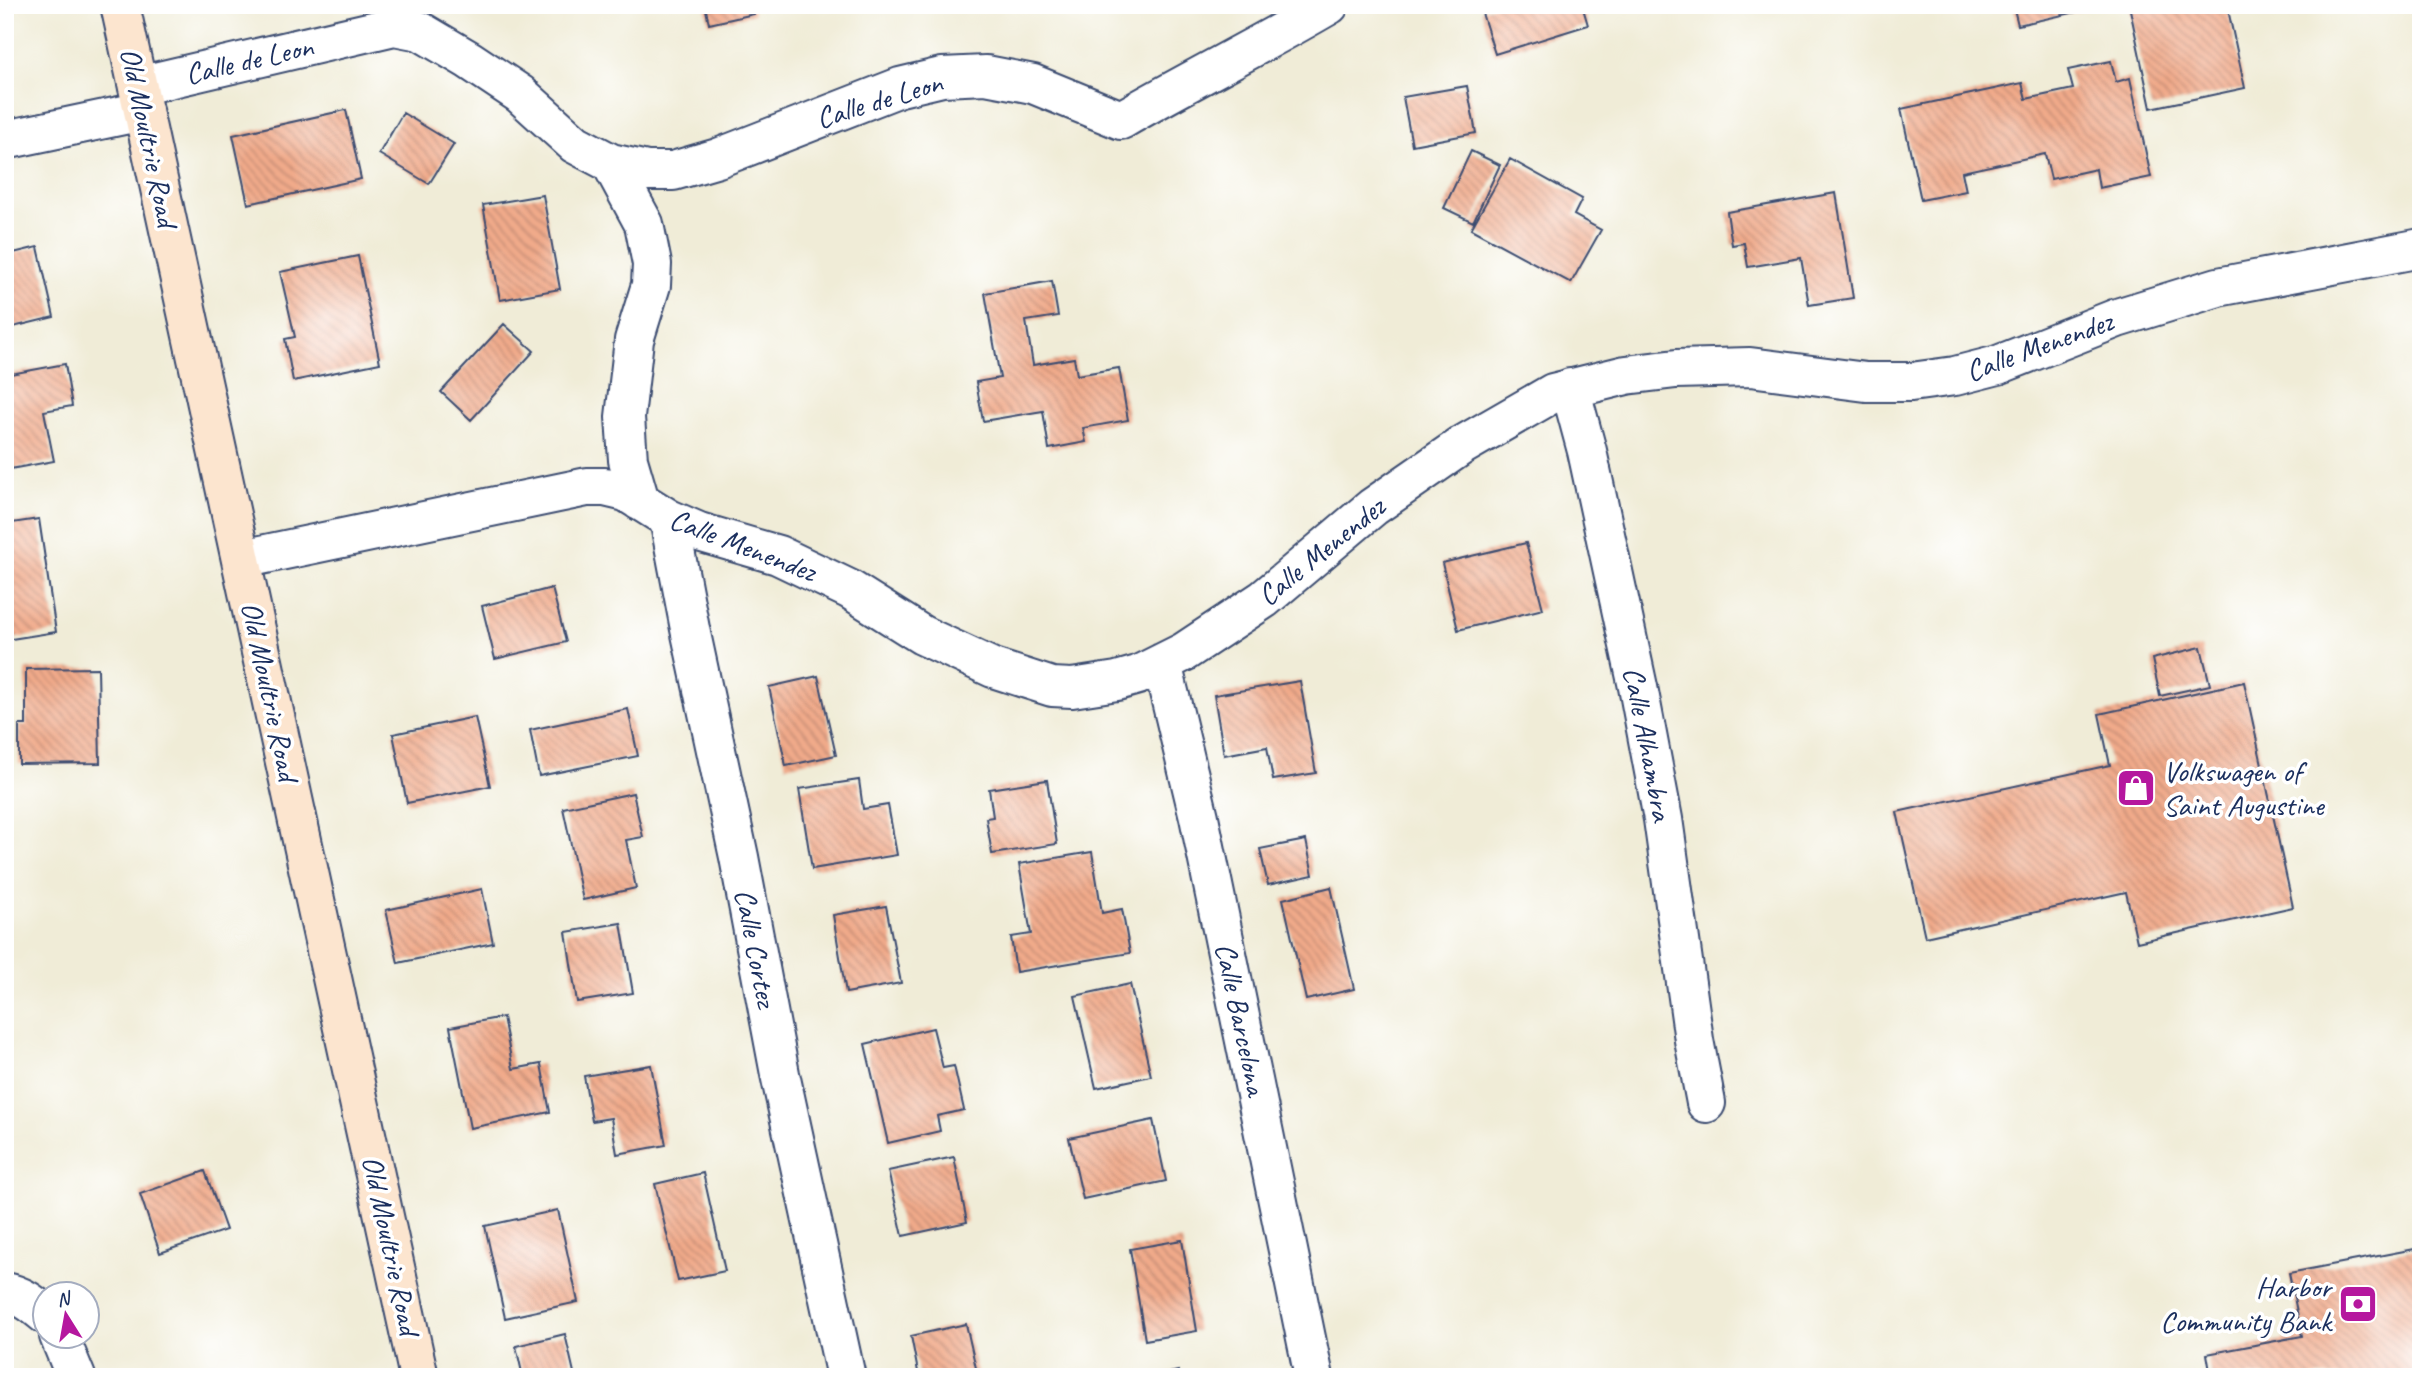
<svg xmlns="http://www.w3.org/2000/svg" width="2426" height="1382" font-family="Caveat,sans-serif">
<defs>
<pattern id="building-back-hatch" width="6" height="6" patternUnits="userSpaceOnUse" patternTransform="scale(1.75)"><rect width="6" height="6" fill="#f1aa8a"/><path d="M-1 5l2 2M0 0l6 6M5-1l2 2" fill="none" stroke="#c28b74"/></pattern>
</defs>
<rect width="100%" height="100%" fill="#fff"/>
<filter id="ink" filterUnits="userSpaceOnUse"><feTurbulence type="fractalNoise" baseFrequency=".0143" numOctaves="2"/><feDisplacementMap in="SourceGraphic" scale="14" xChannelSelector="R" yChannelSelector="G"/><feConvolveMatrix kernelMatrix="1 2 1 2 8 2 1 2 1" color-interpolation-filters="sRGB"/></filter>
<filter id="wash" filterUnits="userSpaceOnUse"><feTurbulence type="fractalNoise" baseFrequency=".00686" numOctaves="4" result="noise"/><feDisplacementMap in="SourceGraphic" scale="28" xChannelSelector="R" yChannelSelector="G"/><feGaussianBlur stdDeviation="1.57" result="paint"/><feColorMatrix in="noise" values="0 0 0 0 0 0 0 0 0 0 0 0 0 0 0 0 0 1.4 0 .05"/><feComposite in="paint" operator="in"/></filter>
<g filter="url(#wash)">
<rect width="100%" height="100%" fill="#f0ecd7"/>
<g id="blocks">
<path fill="url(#building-back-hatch)" d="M705 5H752L754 14 709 24Z
M1497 5H1582L1588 25 1495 54 1481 10Z
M2013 5H2103V6L2018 25Z
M2129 5H2227L2245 88 2151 108Z
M2111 61 2116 82 2130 78 2151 177 2099 188 2096 169 2051 179 2045 154 1962 172 1966 191 1921 200 1901 109 2022 83 2026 99 2073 89 2068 70Z
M1467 86 1476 133 1412 145 1403 97Z
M346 110 361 179 248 204 233 135Z
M403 113 454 144 429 184 379 154Z
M1471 151 1500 165 1473 222 1444 208Z
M1510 159 1582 199 1574 215 1601 230 1571 283 1471 229Z
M1836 193 1853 298 1809 305 1801 258 1748 267 1744 243 1732 245 1727 212Z
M543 195 560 289 500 300 483 205Z
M38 247 54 317 5 329V255Z
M358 256 380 363 293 381 285 339 295 337 280 272Z
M1052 281 1058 316 1026 321 1033 365 1074 358 1077 375 1119 368 1128 420 1083 428 1086 442 1049 449 1043 411 983 421 976 382 1000 378 985 293Z
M504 324 534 351 471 420 441 392Z
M65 364 72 406 44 411 54 461 5 470V375Z
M39 519 56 632 5 640V524Z
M1526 543 1543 609 1458 630 1442 563Z
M552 588 566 642 495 659 482 606Z
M2201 647 2210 685 2160 696 2152 659Z
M98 668 100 763 19 764V725H26V669Z
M818 676 836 755 786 766 769 687Z
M1300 681 1316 773 1273 780 1267 747 1224 755 1214 695Z
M2244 682 2293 907 2137 942 2126 892 1925 937 1897 812 2110 765 2099 714Z
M628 709 638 756 539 776 530 730Z
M475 717 490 786 407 803 393 734Z
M859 780 863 809 888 805 897 855 812 869 799 789Z
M1047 780 1057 844 992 854 986 818 993 817 989 789Z
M633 793 643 837 626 840 636 888 583 900 563 808Z
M1306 840 1313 875 1268 885 1260 849Z
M1092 852 1102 913 1122 909 1130 953 1016 972 1011 937 1031 934 1019 864Z
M1331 887 1354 989 1306 1000 1283 899Z
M482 889 493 943 398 963 386 910Z
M886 906 901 983 846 993 833 915Z
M621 923 633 993 577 1002 566 932Z
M1130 984 1151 1076 1096 1088 1075 996Z
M503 1017 513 1069 541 1064 550 1112 470 1128 450 1027Z
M933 1028 943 1068 954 1066 964 1110 937 1116 940 1131 888 1143 865 1044Z
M651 1065 666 1145 617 1154 611 1118 592 1121 584 1076Z
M1153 1120 1166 1181 1083 1199 1069 1138Z
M954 1157 967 1222 903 1236 888 1171Z
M205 1171 226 1230 160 1253 140 1194Z
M703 1173 725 1271 678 1281 655 1184Z
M558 1210 578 1302 505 1318 485 1226Z
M1182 1240 1197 1331 1145 1340 1130 1249Z
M2420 1248 2421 1377H2211L2207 1354 2302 1336 2289 1273Z
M966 1324 978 1377H919L911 1336Z
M565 1334 575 1377H523L516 1346Z
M1178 1371 1179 1377H1156V1376Z"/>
</g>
</g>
<g filter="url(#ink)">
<use href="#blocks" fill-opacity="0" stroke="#3b4b70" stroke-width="2"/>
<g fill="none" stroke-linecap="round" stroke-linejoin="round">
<g stroke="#3b4b70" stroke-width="42">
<path id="street" d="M138 86 394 26 420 31 469 60 520 94 575 144 611 163 647 171H673L718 158 900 87 942 77 986 75 1033 84 1121 120C1190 80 1261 45 1329 5
M5 140 143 111
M611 163 644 224 652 264 651 285 634 340 625 417 628 460 640 501
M1570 388 1587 451 1638 687 1663 819 1694 1040 1706 1103
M669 519 690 629 739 857 780 1074 846 1377
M242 559 587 487H605L626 492 669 519 699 532 778 555 849 589 922 635 993 668 1052 687 1072 688 1117 681 1138 675 1184 652 1264 599 1373 507 1461 446 1553 393 1626 375 1676 369 1750 367 1866 382H1911L1955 376 1998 365 2117 318 2218 287 2421 248
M1162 663 1199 817 1314 1377
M5 1292C22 1295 33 1304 46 1315
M59 1336 76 1377"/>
</g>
<g stroke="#3b4b70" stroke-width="42">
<path id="secondary" d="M120 5 419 1377"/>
</g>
<use href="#street" stroke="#fff" stroke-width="38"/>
<use href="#secondary" stroke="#fce5cf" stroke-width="38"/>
</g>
</g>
<defs>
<g id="shop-square" transform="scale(2.0125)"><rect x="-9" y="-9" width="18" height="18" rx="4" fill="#b5179e" stroke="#fff"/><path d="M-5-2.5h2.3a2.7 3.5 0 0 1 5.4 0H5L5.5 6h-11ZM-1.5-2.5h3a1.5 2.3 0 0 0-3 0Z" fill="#fff"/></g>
<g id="bank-square" transform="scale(2.0125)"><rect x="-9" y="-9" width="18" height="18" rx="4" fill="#b5179e" stroke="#fff"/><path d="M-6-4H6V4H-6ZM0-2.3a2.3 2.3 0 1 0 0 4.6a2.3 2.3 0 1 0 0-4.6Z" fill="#fff"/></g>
</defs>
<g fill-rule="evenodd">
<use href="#shop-square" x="2136" y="788"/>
<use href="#bank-square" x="2358" y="1304"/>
</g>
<g text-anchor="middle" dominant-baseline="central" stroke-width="7" stroke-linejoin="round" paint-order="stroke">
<g font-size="30" fill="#1b2f5e" stroke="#fff">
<text transform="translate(249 60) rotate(-13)">Calle de Leon</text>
<text transform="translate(879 100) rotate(-17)">Calle de Leon</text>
<text transform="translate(149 137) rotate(78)">Old Moultrie Road</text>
<text transform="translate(2039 346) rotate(-20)">Calle Menendez</text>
<text transform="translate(743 545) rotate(21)">Calle Menendez</text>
<text transform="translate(1321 551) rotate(-39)">Calle Menendez</text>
<text transform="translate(270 691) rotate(78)">Old Moultrie Road</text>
<text transform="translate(1648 744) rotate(79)">Calle Alhambra</text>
<text transform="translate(756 948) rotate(79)">Calle Cortez</text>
<text transform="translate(1241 1019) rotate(78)">Calle Barcelona</text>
<text transform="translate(391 1245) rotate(78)">Old Moultrie Road</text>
</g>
<g font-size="30" fill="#1b2f5e" stroke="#fff" text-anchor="start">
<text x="2163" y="771">Volkswagen of<tspan x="2163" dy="34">Saint Augustine</tspan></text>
<text x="2331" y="1287" text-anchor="end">Harbor<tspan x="2331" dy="34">Community Bank</tspan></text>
</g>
</g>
<rect width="2426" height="1382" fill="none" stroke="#fff" stroke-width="28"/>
<g transform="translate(66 1315) rotate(349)"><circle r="33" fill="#ffffff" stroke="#a4acbf" stroke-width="2"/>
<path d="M0-5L12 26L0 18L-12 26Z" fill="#b5179e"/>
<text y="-10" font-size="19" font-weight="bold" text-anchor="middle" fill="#1b2f5e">N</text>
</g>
</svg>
